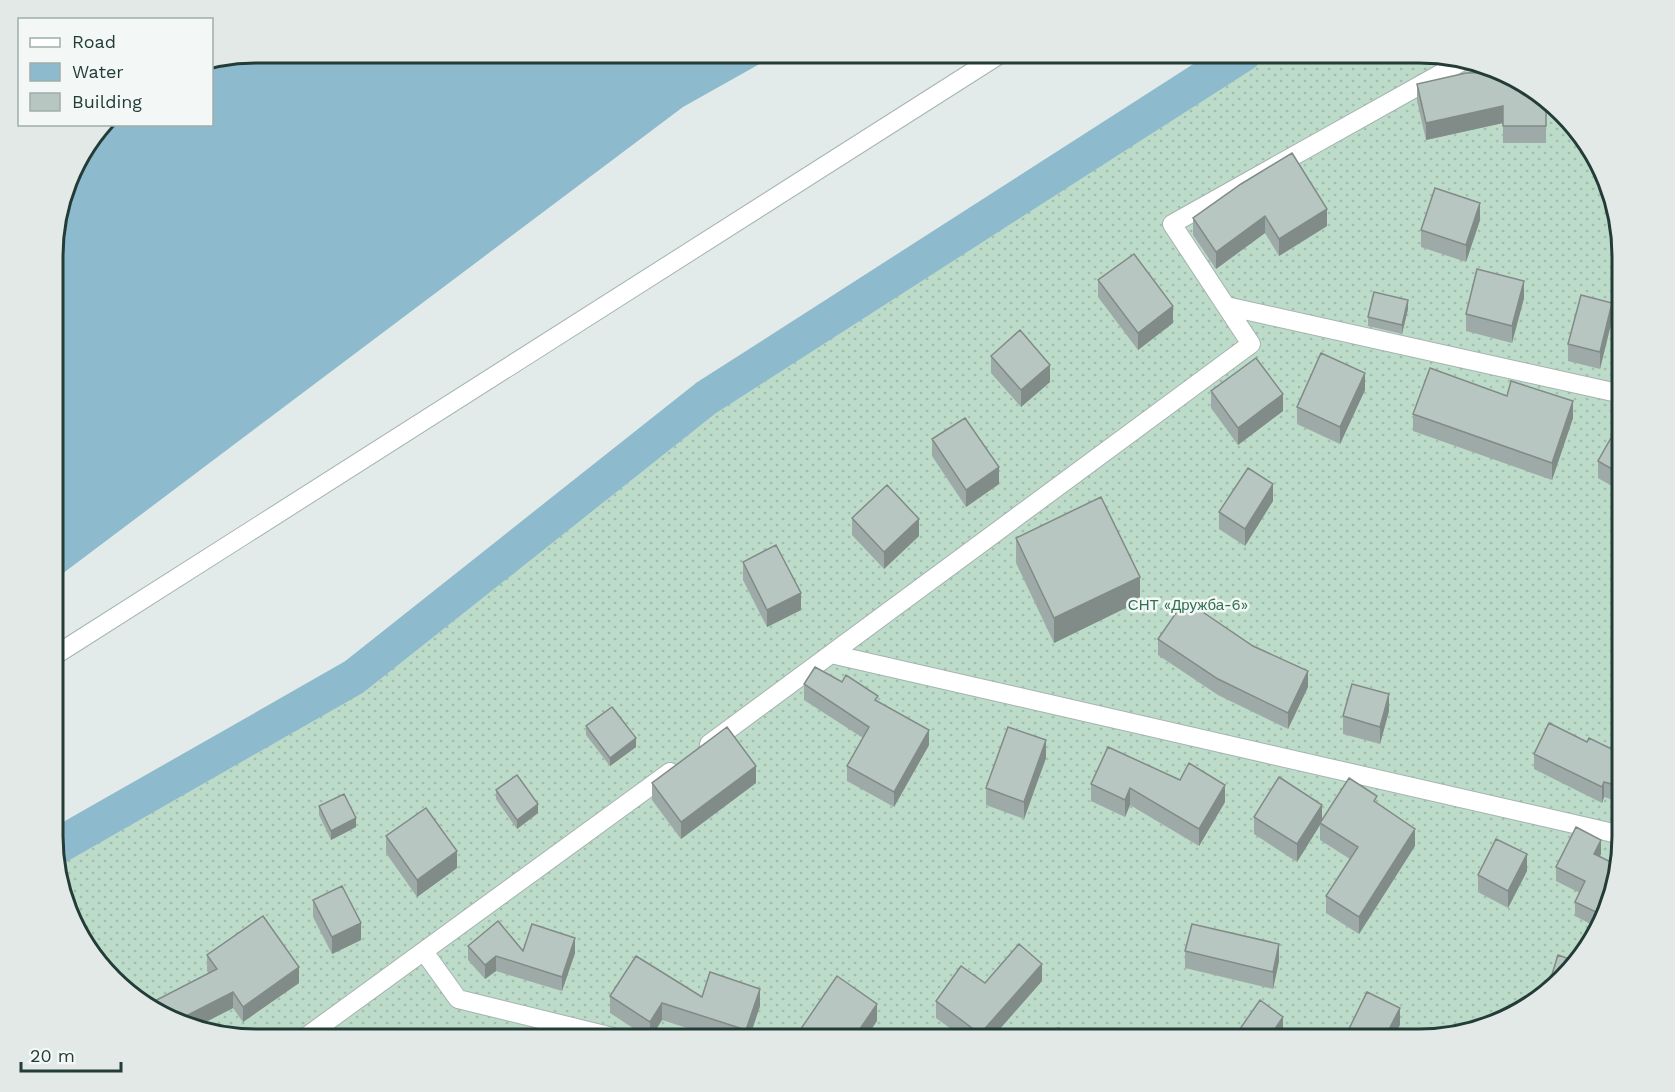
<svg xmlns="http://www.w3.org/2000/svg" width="1675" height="1092" font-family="'Work Sans',sans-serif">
<defs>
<pattern id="garden-dots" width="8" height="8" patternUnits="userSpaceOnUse" patternTransform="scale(1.5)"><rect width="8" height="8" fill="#bcdbc9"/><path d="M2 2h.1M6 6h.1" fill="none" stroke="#a1bdad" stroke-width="1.8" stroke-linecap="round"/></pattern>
</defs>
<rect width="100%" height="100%" fill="#e2ebe9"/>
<path fill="url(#garden-dots)" d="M1244 53H1419L1484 63 1532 87 1595 155 1622 243V849L1588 949 1520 1012 1432 1039H256L191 1029 143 1005 80 938 54 862V848L354 677 706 398Z"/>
<path fill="#8dbacd" d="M256 53H779L683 107 54 580V230L74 166 105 125 212 124V61Z"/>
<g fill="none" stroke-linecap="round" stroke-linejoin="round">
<path stroke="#8dbacd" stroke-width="36" d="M54 848 354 677 706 398 1244 53"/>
<g stroke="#a5b3b0" stroke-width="20">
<path id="service" d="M1226 306 1622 394
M831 654 1622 835
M709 744 1251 344 1172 224 1465 60
M425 953 458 999 621 1039
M303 1039 670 772"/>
</g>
<g stroke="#a5b3b0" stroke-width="20">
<path id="minor" d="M54 656 1002 53"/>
</g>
<use href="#service" stroke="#fff" stroke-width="18"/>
<use href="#minor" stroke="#fff" stroke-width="18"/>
</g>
<path fill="#9eaaa7" d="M1417 84 1546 102V143H1503V123L1426 140 1417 101Z
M1241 184 1327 226 1279 256 1265 233 1216 269 1193 235V218Z
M1480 220 1466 262 1421 247V230Z
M1098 280 1173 323 1138 350 1098 297Z
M1524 298 1512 343 1466 331V314Z
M1408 309 1402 334 1368 326V317Z
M1612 320 1600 369 1568 361V344Z
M991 356 1050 382 1021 407 991 373Z
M1365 390 1340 444 1297 424V407Z
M1211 391 1283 411 1238 445 1211 408Z
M1413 414 1573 418 1552 480 1413 431Z
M1622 423V492L1598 478V461Z
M932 439 999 484 966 507 932 456Z
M1273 501 1245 546 1219 529V512Z
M852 518 919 536 884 569 852 535Z
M1016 538 1140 601 1054 643 1016 563Z
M743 562 801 610 767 627 743 580Z
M1158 639 1308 687 1288 729 1218 695 1158 655Z
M804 684 878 702 929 745 894 807 847 781V766L863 738 804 700Z
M1389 711 1380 744 1343 734V716Z
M586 726 636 747 610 766 586 735Z
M1587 742 1622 754V803L1604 797 1602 803 1534 769V754Z
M1108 747 1225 802 1199 846 1130 805 1125 817 1091 801V784Z
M1046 758 1024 819 986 805V788Z
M652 783H756L681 839 652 800Z
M496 790 538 813 517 829 496 799Z
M1377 804 1415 846 1359 934 1326 913V896L1350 859 1320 840V825L1297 862 1254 834V817L1322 820Z
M319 806 356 827 331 840 319 815Z
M386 836 457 868 417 897 386 853Z
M1601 854 1600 856 1617 865 1596 927 1575 916V902L1580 893 1556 881V867Z
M1527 871 1508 908 1478 892V875Z
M313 900 361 940 332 954 313 917Z
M468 946 523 951 575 953 562 991 496 971 485 979 468 960Z
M1185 951 1279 961 1273 989 1185 968Z
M207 955 299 983 243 1022 233 1008 192 1029 145 1006 209 974 207 971Z
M1042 981 991 1039H965L936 1018V1001L985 983Z
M610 996 702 997 760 1006 749 1039H722L662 1020 650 1039 610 1013Z"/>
<path fill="#818b88" d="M1503 106V123L1426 140V123Z
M1480 203V220L1466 262V245Z
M1327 209V226L1279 256V239Z
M1265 216V233L1216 269V252Z
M1524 281V298L1512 343V326Z
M1408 300V309L1402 334V325Z
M1612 303V320L1600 369V352Z
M1173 306V323L1138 350V333Z
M1050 365V382L1021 407V390Z
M1365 373V390L1340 444V427Z
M1283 394V411L1238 445V428Z
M1573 401V418L1552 480V463Z
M999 467V484L966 507V490Z
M1273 484V501L1245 546V529Z
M919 519V536L884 569V552Z
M1140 577V601L1054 643V618Z
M801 593V610L767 627V610Z
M1308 671V687L1288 729V713Z
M1389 694V711L1380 744V727Z
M929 730V745L894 807V792Z
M636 738V747L610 766V758Z
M1046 740V758L1024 819V802Z
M756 766V783L681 839V822Z
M1604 782V797L1602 803V787Z
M1225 785V802L1199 846V829Z
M1130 788V805L1125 817V800Z
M538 804V813L517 829V820Z
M1322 805V822L1320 823V825L1297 862V844Z
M356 818V827L331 840V831Z
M1415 829V846L1359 934V917Z
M1601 840V854L1594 868V854Z
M457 851V868L417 897V880Z
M1527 854V871L1508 908V891Z
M361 923V940L332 954V937Z
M575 938V953L562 991V977Z
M1279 944V961L1273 989V972Z
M496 956V971L485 979V965Z
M1042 964V981L991 1039H980V1034Z
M299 967V983L243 1022V1007Z
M760 989V1006L749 1039H746V1030Z
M233 992V1008L192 1029 176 1021Z
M662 1003V1020L650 1039V1022Z
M877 1004V1021L865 1039H853Z
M1400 1008V1025L1392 1039H1384Z
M1283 1017V1033L1279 1039H1268Z"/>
<path fill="#b8c6c2" stroke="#818b88" stroke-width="1.5" d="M1502 72 1532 87 1546 102V126H1503V106L1426 123 1417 84 1466 73Z
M1292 153 1327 209 1279 239 1265 216 1216 252 1193 218 1241 184Z
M1435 188 1480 203 1466 245 1421 230Z
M1134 254 1173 306 1138 333 1098 280Z
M1477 269 1524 281 1512 326 1466 314Z
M1374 292 1408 300 1402 325 1368 317Z
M1581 295 1612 303 1600 352 1568 344Z
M1020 330 1050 365 1021 390 991 356Z
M1321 353 1365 373 1340 427 1297 407Z
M1256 358 1283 394 1238 428 1211 391Z
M1430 368 1507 396 1511 381 1573 401 1552 463 1413 414Z
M965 418 999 467 966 490 932 439Z
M1620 422 1622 423V475L1598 461Z
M1248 468 1273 484 1245 529 1219 512Z
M887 485 919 519 884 552 852 518Z
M1101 497 1140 577 1054 618 1016 538Z
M776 545 801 593 767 610 743 562Z
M1185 600 1253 646 1308 671 1288 713 1218 679 1158 639Z
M815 667 842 682 846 675 878 696 875 700 929 730 894 792 847 766 869 727 804 684Z
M1352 684 1389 694 1380 727 1343 716Z
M612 707 636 738 610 758 586 726Z
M1549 723 1587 742 1589 738 1622 754V787L1604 782 1602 787 1534 754Z
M727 727 756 766 681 822 652 783Z
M1008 727 1046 740 1024 802 986 788Z
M1108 747 1180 780 1189 763 1225 785 1199 829 1130 788 1125 800 1091 784Z
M517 775 538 804 517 820 496 790Z
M1279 777 1322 805 1297 844 1254 817Z
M1349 778 1377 796 1374 801 1415 829 1359 917 1326 896 1358 847 1320 823Z
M344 794 356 818 331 831 319 806Z
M426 808 457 851 417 880 386 836Z
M1576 827 1601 840 1594 854 1617 865 1600 914 1575 902 1585 881 1556 867Z
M1496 839 1527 854 1508 891 1478 875Z
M342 886 361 923 332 937 313 900Z
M263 916 299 967 243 1007 233 992 176 1021 145 1006 217 969 207 955Z
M498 921 523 951 532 924 575 938 562 977 496 956 485 965 468 946Z
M1192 924 1279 944 1273 972 1185 951Z
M1019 944 1042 964 980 1034 936 1001 961 966 985 983Z
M1558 955 1575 961 1548 987Z
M636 956 702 997 710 972 760 989 746 1030 662 1003 650 1022 610 996Z
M837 976 877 1004 853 1039H800L796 1036Z
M1367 992 1400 1008 1384 1039H1344Z
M1260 1000 1283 1017 1268 1039H1233Z
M1058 1028 1085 1039H1053Z
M1140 1036 1147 1039H1138Z"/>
<g text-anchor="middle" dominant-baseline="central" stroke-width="5" stroke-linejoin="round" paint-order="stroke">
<g font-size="15" fill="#307052" stroke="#f3f8f6">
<text x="1188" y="605">СНТ «Дружба-6»</text>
</g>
</g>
<path d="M0 0H1675V1092H0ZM256 63H1419A193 193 0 0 1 1612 256V836A193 193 0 0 1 1419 1029H256A193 193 0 0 1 63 836V256A193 193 0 0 1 256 63Z" fill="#e2e9e7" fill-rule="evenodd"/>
<path fill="none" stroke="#233c38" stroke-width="3" d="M256 63H1419A193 193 0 0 1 1612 256V836A193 193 0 0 1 1419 1029H256A193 193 0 0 1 63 836V256A193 193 0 0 1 256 63Z"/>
<rect x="18" y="18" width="195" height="108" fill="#f3f8f6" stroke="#a0adaa" stroke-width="1.5"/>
<rect x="30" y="38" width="30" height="9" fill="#ffffff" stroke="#a0adaa" stroke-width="1.5"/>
<text x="72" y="48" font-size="18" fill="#233c38">Road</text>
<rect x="30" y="63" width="30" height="18" fill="#8dbacd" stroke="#a0adaa" stroke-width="1.5"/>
<text x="72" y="78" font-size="18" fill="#233c38">Water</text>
<rect x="30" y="93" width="30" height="18" fill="#b8c6c2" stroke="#a0adaa" stroke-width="1.5"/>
<text x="72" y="108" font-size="18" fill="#233c38">Building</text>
<path d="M21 1062v9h100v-9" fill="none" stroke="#233c38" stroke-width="3"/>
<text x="30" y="1062" font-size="18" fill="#233c38" stroke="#f3f8f6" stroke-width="4.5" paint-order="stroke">20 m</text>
</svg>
